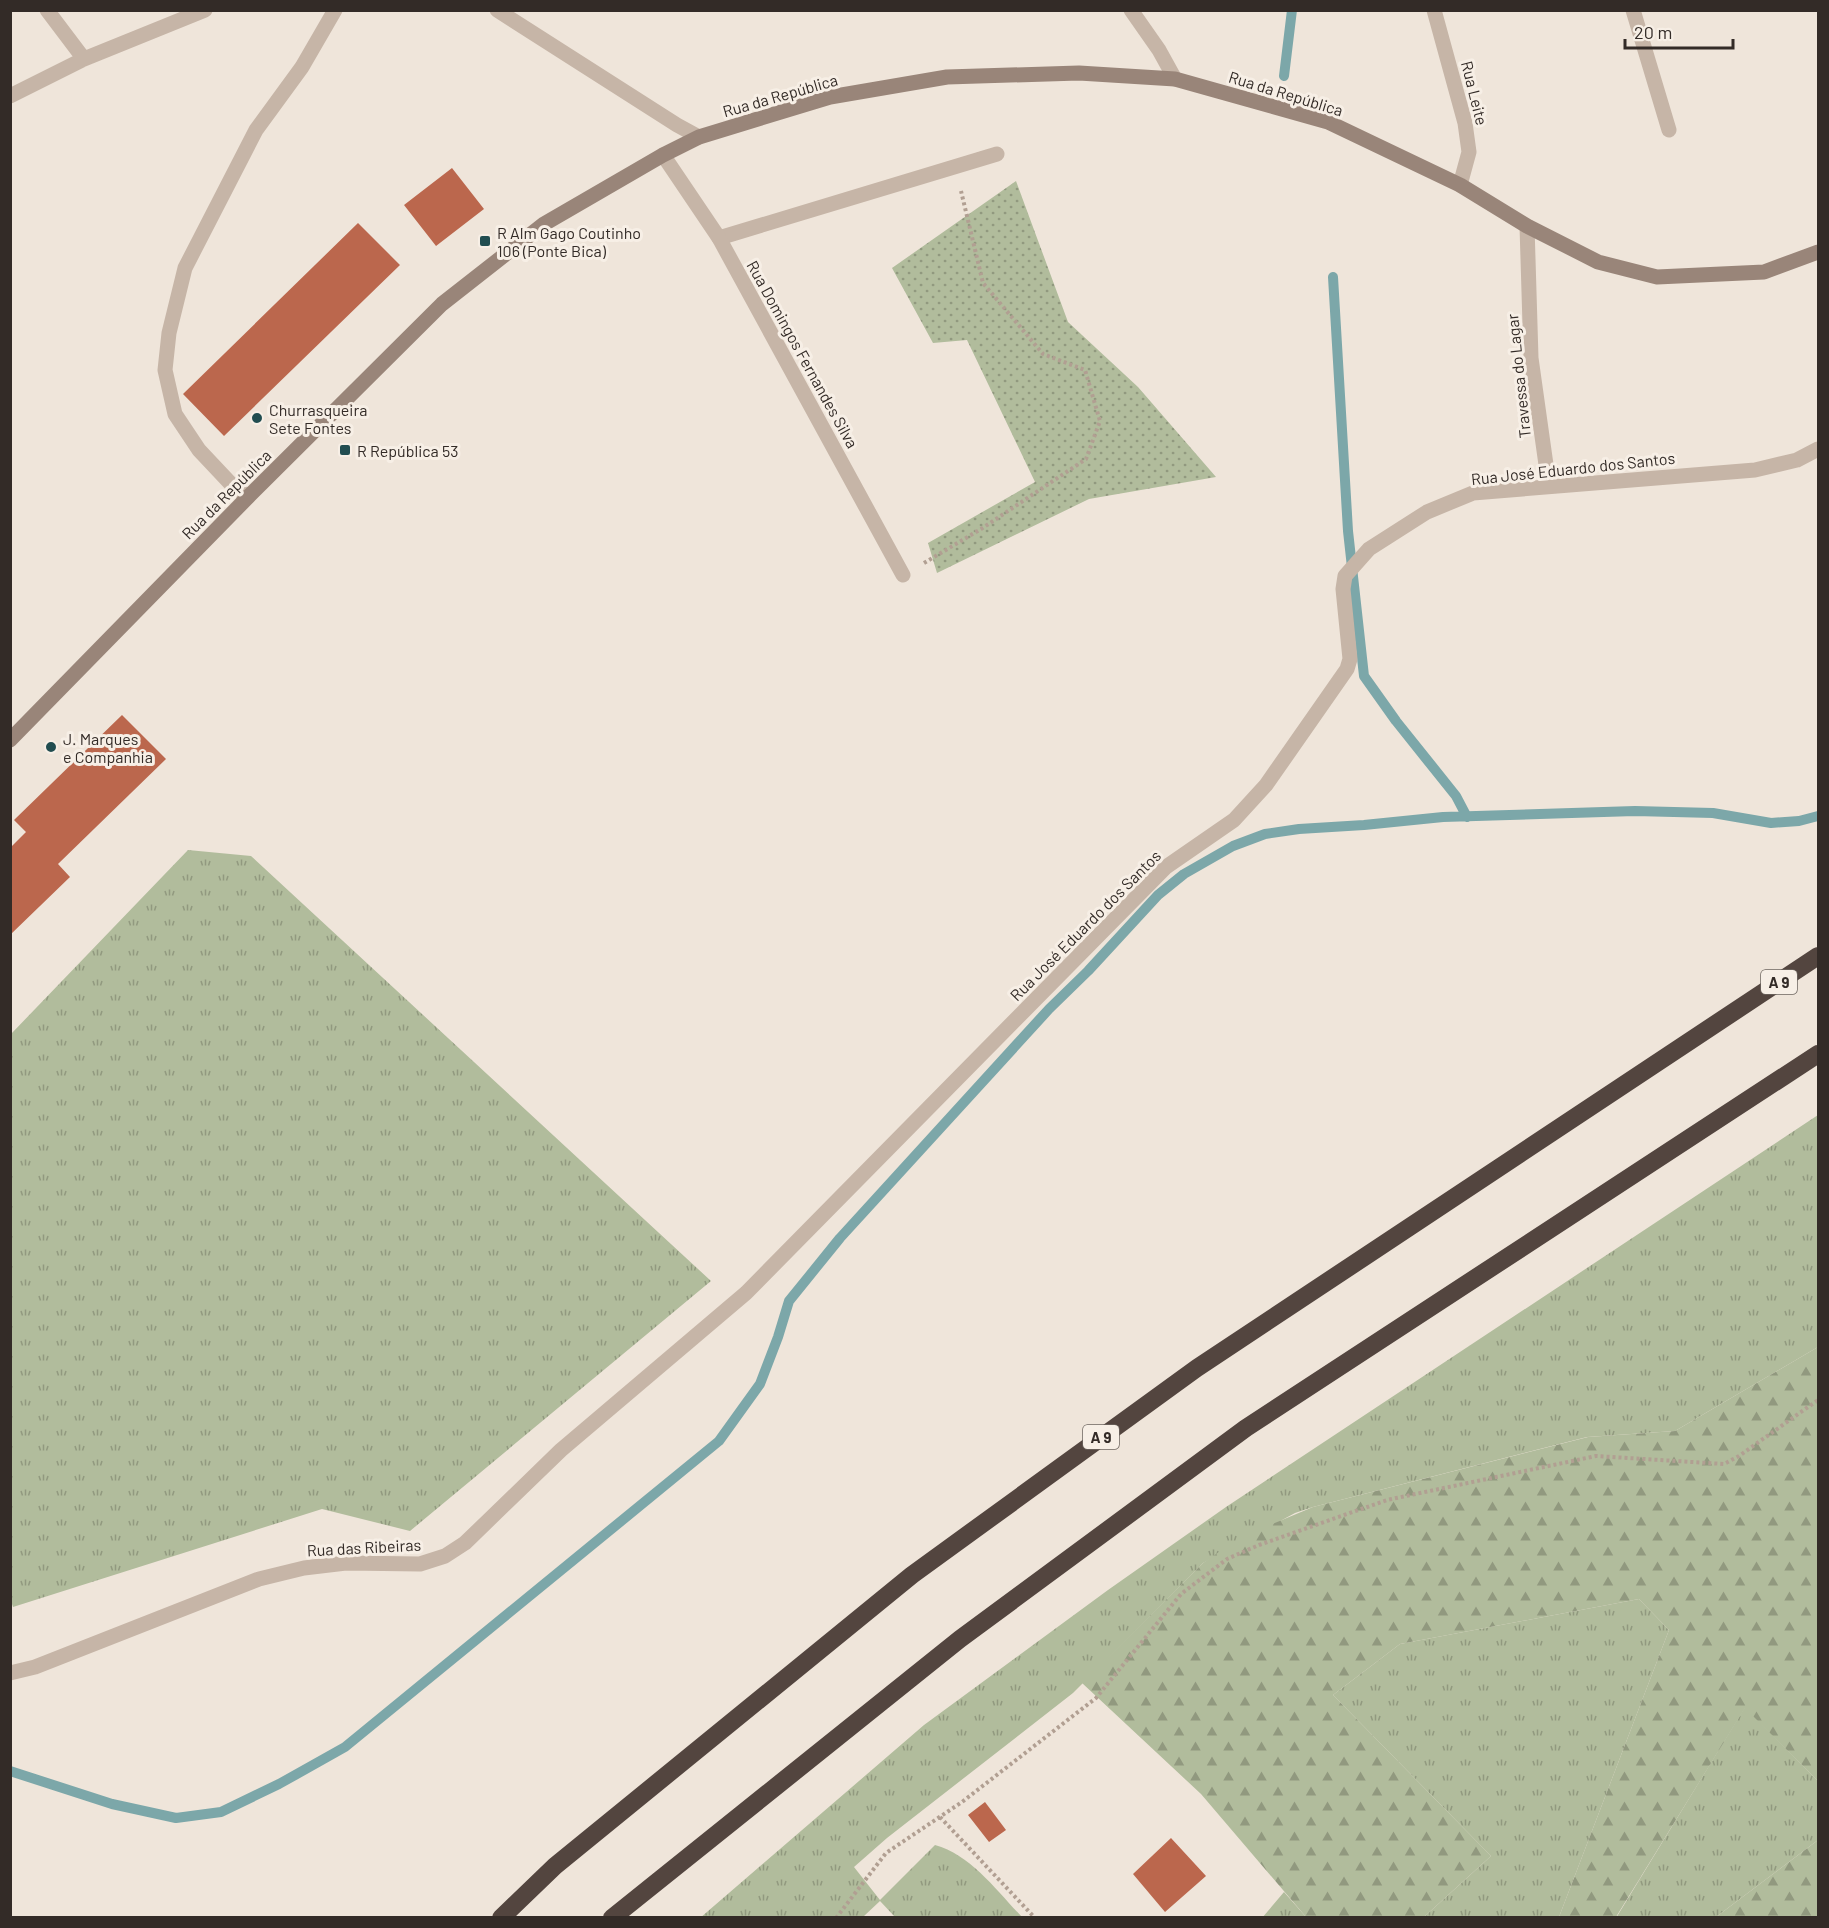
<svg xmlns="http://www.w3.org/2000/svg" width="1829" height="1928" font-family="Barlow,sans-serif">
<defs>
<pattern id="grass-tufts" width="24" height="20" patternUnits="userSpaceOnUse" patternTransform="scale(1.5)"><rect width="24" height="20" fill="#b1bc9c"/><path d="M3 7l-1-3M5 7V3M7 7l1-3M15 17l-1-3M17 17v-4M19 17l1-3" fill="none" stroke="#91997f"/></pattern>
<pattern id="forest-firs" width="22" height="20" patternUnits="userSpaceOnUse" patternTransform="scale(1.5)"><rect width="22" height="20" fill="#b1bc9c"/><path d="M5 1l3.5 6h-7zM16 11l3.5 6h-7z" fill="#91997f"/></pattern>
<pattern id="park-dots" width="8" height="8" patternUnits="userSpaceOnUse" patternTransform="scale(1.5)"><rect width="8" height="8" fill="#b1bc9c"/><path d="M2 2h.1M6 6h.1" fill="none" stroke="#91997f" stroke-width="1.8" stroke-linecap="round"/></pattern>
</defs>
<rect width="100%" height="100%" fill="#efe5da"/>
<path fill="url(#grass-tufts)" d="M188 850 251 856 711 1281 410 1531 322 1509 13 1607 10 1598 11 1034Z
M1818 1115V1347L1675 1431 1587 1437 1313 1507 1295 1513 1203 1563 1073 1693 887 1838 854 1867 880 1900 935 1845C971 1855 997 1891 1022 1917H895L880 1901 863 1917 700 1918 924 1725 1108 1590 1226 1507Z
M1639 1599 1669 1630 1559 1917H1424L1491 1856 1333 1695 1400 1644Z
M1745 1707 1818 1781V1840L1716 1917 1616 1918Z
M1284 1892 1306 1917 1262 1918Z"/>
<path fill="url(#forest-firs)" d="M1818 1347V1781L1745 1708 1616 1917H1559L1669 1630 1639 1599 1400 1644 1333 1695 1491 1856 1424 1917H1306L1201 1794 1082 1683 1203 1563 1241 1537 1313 1507 1588 1437 1675 1431Z
M1818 1840V1917H1716Z"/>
<path fill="url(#park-dots)" d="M1016 181 1068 322 1138 387 1216 477 1089 499 937 573 928 543 1035 482 967 340 933 343 892 268Z"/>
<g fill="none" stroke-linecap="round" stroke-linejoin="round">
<path stroke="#7ca7a9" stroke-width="10" d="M1284 76 1292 10
M1333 277 1348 531 1364 676 1396 721 1456 796 1467 817
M10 1771 112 1804 176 1818 221 1812 279 1784 345 1747 719 1441 760 1384 778 1337 789 1301 840 1238 1049 1009 1088 971 1158 895 1184 874 1233 846 1265 834 1299 829 1364 825 1443 817 1635 811 1713 813 1771 823 1799 821 1818 816"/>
</g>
<path fill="#bb674d" d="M452 168 484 209 436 246 404 205Z
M358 223 400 265 224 436 183 394Z
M122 715 166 759 58 864 70 877 10 935V848L26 832 14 820Z
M985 1802 1006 1830 989 1842 968 1815Z
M1171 1838 1206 1876 1165 1912 1133 1874Z"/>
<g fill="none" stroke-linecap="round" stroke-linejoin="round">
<path stroke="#b19f92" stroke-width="4" stroke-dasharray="3 3" stroke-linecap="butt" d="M924 563 981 529 1086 459 1100 421 1085 370 1043 354 983 283 961 191
M940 1817 1035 1918
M836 1918 886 1853 962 1802 1096 1698 1181 1594 1227 1559 1259 1545 1387 1500 1596 1456 1724 1464 1739 1456 1818 1400"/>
<path stroke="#c6b5a7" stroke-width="15" d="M719 238 997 154"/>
<path stroke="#c6b5a7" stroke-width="15" d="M47 10 84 59
M497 10 677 125 699 137
M1131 10 1159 50 1175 79
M1434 10 1465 123 1469 152 1460 185
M1633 10 1669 130
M10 96 84 59 205 10
M663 155 719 238 903 575
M1527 226 1531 358 1549 486
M248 497 231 484 199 450 175 414 165 370 169 333 185 268 256 130 302 67 335 10
M10 1673 35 1667 259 1579 304 1568 346 1563 420 1564 445 1556 465 1543 561 1450 746 1293 1166 867 1234 820 1266 785 1347 669 1350 659 1343 589 1345 576 1369 549 1427 512 1473 493 1755 470 1797 460 1818 449"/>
<path stroke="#998579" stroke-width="15" d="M10 740 248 497 442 304 544 224 663 155 699 137 830 97 947 77 1079 73 1175 79 1328 122 1460 185 1527 226 1598 262 1657 277 1764 272 1818 252"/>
<path stroke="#53453f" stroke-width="18" d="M501 1918 555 1866 912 1575 1197 1368 1818 956
M612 1918 960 1639 1246 1428 1818 1054"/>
</g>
<g fill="#214d50" stroke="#f7efe6" stroke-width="2">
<rect x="479" y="235" width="12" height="12" rx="3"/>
<circle cx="257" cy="418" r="6"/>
<rect x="339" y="444" width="12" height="12" rx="3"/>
<circle cx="51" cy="747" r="6"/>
</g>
<g text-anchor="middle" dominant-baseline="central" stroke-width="6" stroke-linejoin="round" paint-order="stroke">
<g fill="#f7efe6" stroke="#6e6660" stroke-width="1.5">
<rect x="1761" y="970" width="36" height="24" rx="4.5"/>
<rect x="1083" y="1425" width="36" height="24" rx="4.5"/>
</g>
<g font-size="15" font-weight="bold" fill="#332b27">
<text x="1779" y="982">A 9</text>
<text x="1101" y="1437">A 9</text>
</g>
<g font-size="16" fill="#332b27" stroke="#f7efe6">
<text transform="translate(1286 93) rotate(17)">Rua da República</text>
<text transform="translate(1475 93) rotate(76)">Rua Leite</text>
<text transform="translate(780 95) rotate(-16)">Rua da República</text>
<text transform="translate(803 354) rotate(61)">Rua Domingos Fernandes Silva</text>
<text transform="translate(1518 376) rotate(-96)">Travessa do Lagar</text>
<text transform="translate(1573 468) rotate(-6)">Rua José Eduardo dos Santos</text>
<text transform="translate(226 494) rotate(-45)">Rua da República</text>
<text transform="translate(1085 925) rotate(-45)">Rua José Eduardo dos Santos</text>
<text transform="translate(364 1547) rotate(-3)">Rua das Ribeiras</text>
</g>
<g font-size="16" fill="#332b27" stroke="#f7efe6" text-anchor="start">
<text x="497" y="232">R Alm Gago Coutinho<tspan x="497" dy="18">106 (Ponte Bica)</tspan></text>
<text x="269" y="409">Churrasqueira<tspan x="269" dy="18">Sete Fontes</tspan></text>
<text x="357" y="450">R República 53</text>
<text x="63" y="738">J. Marques<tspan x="63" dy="18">e Companhia</tspan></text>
</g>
</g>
<rect width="1829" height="1928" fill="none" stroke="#332b27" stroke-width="24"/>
<path d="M1625 39v9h108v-9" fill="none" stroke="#332b27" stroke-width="3"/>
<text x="1634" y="39" font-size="18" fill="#332b27" stroke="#f7efe6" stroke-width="4.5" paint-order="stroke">20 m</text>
</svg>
